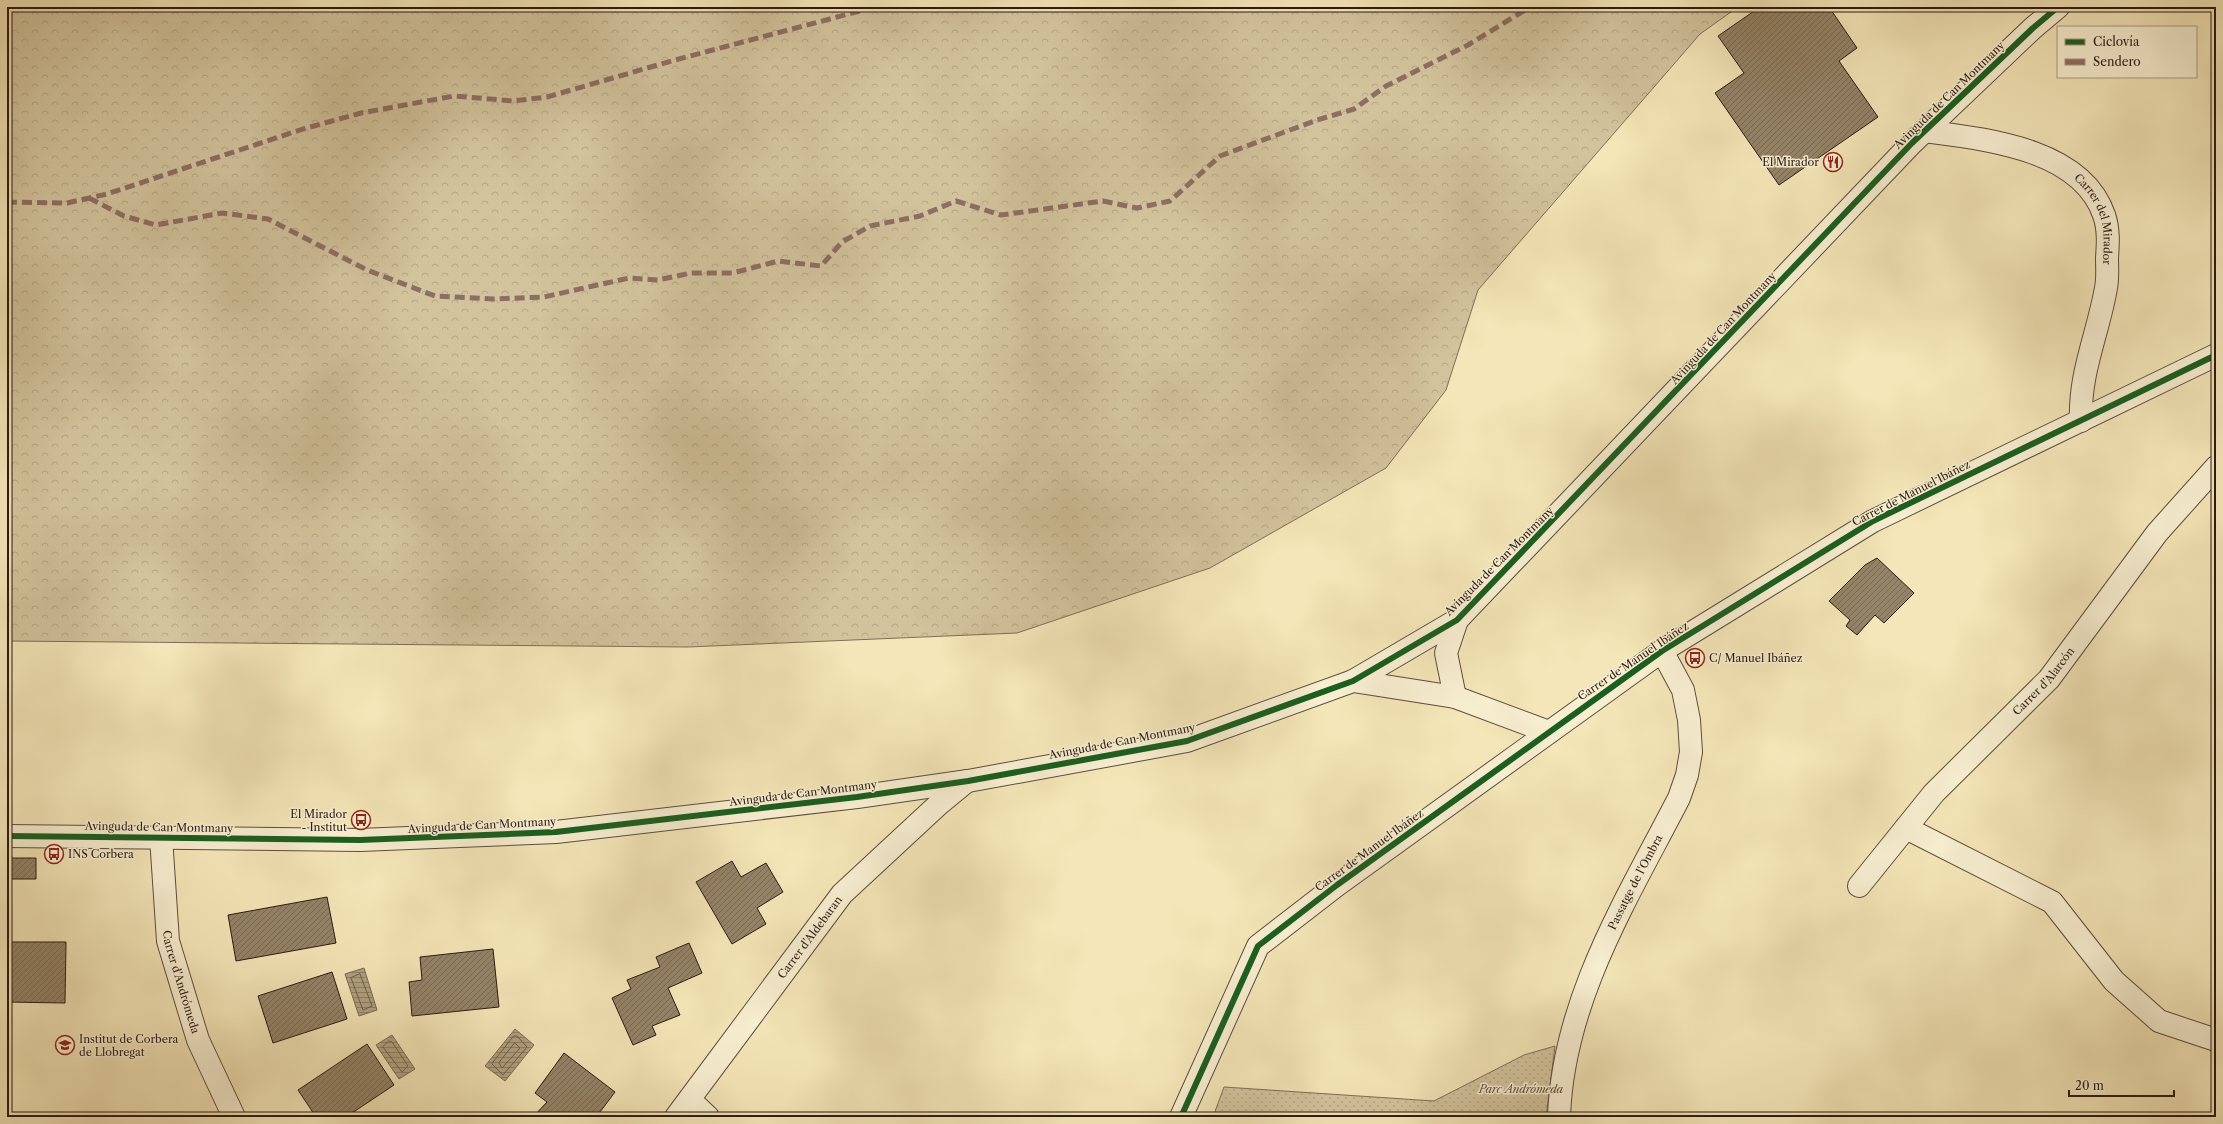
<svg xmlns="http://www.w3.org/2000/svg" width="2223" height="1124" font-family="'Libre Caslon Text',serif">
<defs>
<pattern id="forest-crowns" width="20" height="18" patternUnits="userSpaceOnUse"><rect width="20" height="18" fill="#d2c39c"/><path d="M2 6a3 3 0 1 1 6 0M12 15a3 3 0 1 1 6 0" fill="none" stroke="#b4a786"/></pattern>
<pattern id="park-dots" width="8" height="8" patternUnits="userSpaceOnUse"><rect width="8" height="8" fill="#d2c39c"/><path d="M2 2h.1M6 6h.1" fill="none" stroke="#b4a786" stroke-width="1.8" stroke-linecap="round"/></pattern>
<pattern id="water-rules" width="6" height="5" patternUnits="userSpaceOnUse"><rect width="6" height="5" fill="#b0a180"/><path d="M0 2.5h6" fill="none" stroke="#8f8268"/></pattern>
<pattern id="building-hatch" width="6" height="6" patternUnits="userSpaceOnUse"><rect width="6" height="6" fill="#948469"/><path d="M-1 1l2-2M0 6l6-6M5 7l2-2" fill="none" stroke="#796b55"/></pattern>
</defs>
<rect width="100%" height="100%" fill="#f4e6b8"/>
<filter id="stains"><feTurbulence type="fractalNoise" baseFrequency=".005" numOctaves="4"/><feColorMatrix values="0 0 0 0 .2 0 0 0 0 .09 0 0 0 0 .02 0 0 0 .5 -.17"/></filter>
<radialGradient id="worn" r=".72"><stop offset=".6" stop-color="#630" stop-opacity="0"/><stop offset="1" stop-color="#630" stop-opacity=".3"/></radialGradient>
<path fill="url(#forest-crowns)" stroke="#7e6e58" d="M7 7H1738L1700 34 1478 290 1446 390 1386 468 1210 568 1017 633 688 647 7 641Z"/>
<path fill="url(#park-dots)" stroke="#7e6e58" d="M1555 1046 1546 1117H1213L1224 1087 1434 1101 1524 1055Z"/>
<path fill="url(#water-rules)" stroke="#7b6b54" d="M364 968 377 1010 359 1016 345 974Z
M515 1029 534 1045 505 1081 485 1066Z
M392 1035 415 1069 399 1079 376 1045Z"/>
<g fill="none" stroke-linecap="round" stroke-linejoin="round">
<path stroke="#6e5e4a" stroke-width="1" d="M360 974 372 1006 363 1010 351 978Z
M514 1036H517L527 1047 503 1075 492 1064Z
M389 1041 392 1042 408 1066 402 1072 383 1047Z
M515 1043 520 1048 502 1068 499 1063Z"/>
</g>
<path fill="url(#building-hatch)" stroke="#2b1a13" d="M1760 7H1829L1857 48 1839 61 1878 117 1779 185 1715 93 1744 73 1718 36Z
M1877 558 1914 593 1884 623 1875 615 1857 635 1846 626 1850 620 1829 601 1865 565Z
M7 858H36V879H7Z
M732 861 741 877 766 863 783 892 757 908 766 924 732 944 696 882Z
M327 897 336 943 236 961 228 915Z
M7 942H66L65 1003 7 1002Z
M689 943 702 973 668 988 680 1015 652 1026 656 1035 633 1045 612 998 631 989 627 980 660 967 656 957Z
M493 949 499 1007 412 1016 409 982 422 980 420 957Z
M332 972 347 1019 273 1043 258 996Z
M367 1044 394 1085 346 1117H316L298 1090Z
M564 1053 615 1092 600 1112 607 1117H533L547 1102 535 1093Z
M408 1112 413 1117H402Z"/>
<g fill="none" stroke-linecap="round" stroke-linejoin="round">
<g stroke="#5d4d3c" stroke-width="24">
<g id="minor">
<path id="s1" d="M1924 131C1984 139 2081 148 2104 215 2109 229 2108 244 2107 258 2107 267 2108 278 2106 288 2098 334 2079 373 2081 421"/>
<path d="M1353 681 1455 697 1549 732"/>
<path d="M1455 697 1446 653 1457 620"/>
<path d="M1906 828 2052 902 2114 981 2159 1021 2216 1040"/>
<path d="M7 836 360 840 556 832 857 797 968 781 1187 741 1353 681 1457 620 1912 143 2033 28 2058 7"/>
<path id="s2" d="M161 837 168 941 198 1040 234 1117"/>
<path id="s3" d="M1859 886 1934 793 2049 679 2157 533 2216 467"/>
<path d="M690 1100 708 1117"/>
<path id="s4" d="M676 1117 842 894 939 804 967 781"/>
<path d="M1181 1117 1258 946 1337 885 1662 651 1873 521 2216 355"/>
<path id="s5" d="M1559 1117C1563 1000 1627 899 1679 798L1687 775 1691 752 1689 720 1683 690 1662 651"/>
</g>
</g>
<use href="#minor" stroke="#f8efd1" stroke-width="22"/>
<path stroke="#8d6e63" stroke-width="5" stroke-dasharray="10 5" stroke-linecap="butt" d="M89 198 124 216 156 225 222 213 268 219 367 270 435 296 493 299 544 297 629 278 658 280 691 273H733L778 261 821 266 842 242 870 226 920 216 956 201 1001 215 1103 201 1137 208 1170 201 1220 156 1317 120 1354 109 1386 86 1468 45 1530 7
M7 202 67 203 107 194 303 129 361 113 454 96 513 101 547 97 675 60 875 7"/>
<g stroke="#f8efd1" stroke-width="8">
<path id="cycleway" d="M7 836 360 840 556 832 857 797 968 781 1187 741 1353 681 1457 620 1912 143 2033 28 2058 7
M1181 1117 1258 946 1337 885 1662 651 1873 521 2216 355"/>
</g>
<use href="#cycleway" stroke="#1b5e20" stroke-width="6"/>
</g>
<defs>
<g id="restaurant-ring" transform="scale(1)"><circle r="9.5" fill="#f8efd1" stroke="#8f2418" stroke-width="1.5"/><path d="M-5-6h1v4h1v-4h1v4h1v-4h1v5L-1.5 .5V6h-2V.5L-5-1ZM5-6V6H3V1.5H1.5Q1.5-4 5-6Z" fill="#8f2418"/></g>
<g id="bus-ring" transform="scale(1)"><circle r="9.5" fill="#f8efd1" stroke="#8f2418" stroke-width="1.5"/><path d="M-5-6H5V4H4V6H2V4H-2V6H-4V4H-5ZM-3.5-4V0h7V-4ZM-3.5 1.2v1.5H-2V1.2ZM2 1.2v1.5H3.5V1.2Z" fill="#8f2418"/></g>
<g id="school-ring" transform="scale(1)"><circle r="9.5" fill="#f8efd1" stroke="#8f2418" stroke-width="1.5"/><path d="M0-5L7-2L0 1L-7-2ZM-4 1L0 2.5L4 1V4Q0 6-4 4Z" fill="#8f2418"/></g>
</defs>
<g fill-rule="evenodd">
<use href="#restaurant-ring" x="1833" y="162"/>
<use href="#bus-ring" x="1695" y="658"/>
<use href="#bus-ring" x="361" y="820"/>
<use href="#bus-ring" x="54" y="854"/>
<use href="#school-ring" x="65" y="1045"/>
</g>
<g text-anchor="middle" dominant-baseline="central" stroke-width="3" stroke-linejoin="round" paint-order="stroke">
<g font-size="11" fill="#2b1a13" stroke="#f8efd1">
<text transform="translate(1949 95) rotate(-44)">Avinguda de Can Montmany</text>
<text stroke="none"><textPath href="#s1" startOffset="210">Carrer del Mirador</textPath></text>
<text transform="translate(1723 328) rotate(-47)">Avinguda de Can Montmany</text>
<text transform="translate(1911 493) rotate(-27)">Carrer de Manuel Ibáñez</text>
<text transform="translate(1499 561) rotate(-45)">Avinguda de Can Montmany</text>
<text transform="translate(1633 661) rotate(-34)">Carrer de Manuel Ibáñez</text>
<text stroke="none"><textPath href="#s3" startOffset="276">Carrer d'Alarcón</textPath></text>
<text transform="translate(1122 741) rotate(-11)">Avinguda de Can Montmany</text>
<text transform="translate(803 793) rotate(-7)">Avinguda de Can Montmany</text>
<text transform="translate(482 825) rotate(-3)">Avinguda de Can Montmany</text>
<text transform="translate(159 827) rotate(1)">Avinguda de Can Montmany</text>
<text transform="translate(1369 850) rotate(-36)">Carrer de Manuel Ibáñez</text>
<text stroke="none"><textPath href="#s5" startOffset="249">Passatge de l'Ombra</textPath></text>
<text stroke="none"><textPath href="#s4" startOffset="224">Carrer d'Aldebaran</textPath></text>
<text stroke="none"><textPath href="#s2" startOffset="147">Carrer d'Andrómeda</textPath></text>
</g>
<g font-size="11" fill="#2b1a13" stroke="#f8efd1" text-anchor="start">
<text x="1819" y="162" text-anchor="end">El Mirador</text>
<text x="1709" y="658">C/ Manuel Ibáñez</text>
<text x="347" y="814" text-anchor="end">El Mirador<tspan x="347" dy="13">- Institut</tspan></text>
<text x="68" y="854">INS Corbera</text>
<text x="79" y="1039">Institut de Corbera<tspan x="79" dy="13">de Llobregat</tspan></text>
</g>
<g font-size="11" font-style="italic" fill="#5d4d3c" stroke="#f8efd1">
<text x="1521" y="1089">Parc Andrómeda</text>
</g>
</g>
<rect width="2223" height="1124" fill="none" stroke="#f4e6b8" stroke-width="24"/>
<rect x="8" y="8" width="2207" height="1108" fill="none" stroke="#2b1a13" stroke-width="2"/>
<rect x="12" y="12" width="2199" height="1100" fill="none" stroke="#2b1a13"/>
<rect x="2057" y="26" width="140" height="52" fill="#f8efd1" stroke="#a69a85"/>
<rect x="2065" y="39" width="20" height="6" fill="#1b5e20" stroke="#a69a85"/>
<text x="2093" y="46" font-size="12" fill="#2b1a13">Ciclovía</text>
<rect x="2065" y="59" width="20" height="6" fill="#8d6e63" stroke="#a69a85"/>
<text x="2093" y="66" font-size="12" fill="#2b1a13">Sendero</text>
<path d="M2069 1090v6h105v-6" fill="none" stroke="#2b1a13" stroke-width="2"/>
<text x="2075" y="1090" font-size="12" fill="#2b1a13" stroke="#f8efd1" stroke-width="3" paint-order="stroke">20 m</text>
<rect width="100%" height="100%" filter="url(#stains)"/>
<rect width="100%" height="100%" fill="url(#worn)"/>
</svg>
